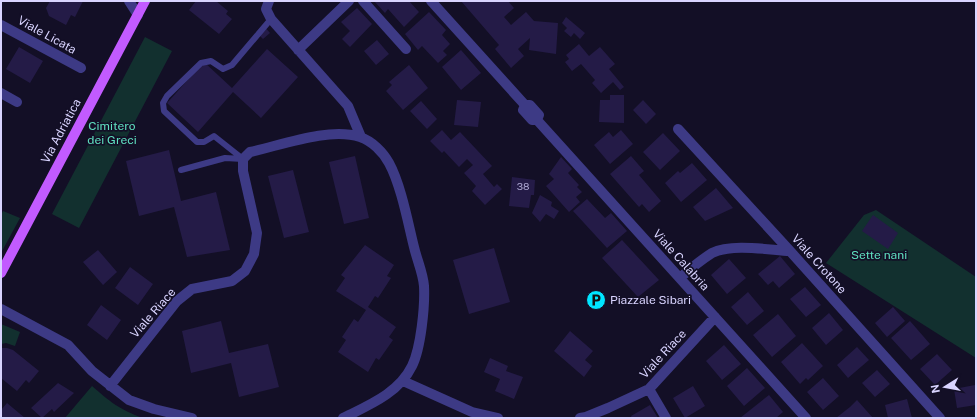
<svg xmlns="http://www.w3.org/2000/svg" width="977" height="419" font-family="'Public Sans',sans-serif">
<rect width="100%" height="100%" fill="#130f26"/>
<path fill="#12302f" d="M145 37 172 51 79 228 52 214Z
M876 210 976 277V358L826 263 864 215Z
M3 211 20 218 1 253V215Z
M1 324 20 332 15 346 6 343 1 344Z
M92 386C109 401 120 410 143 418H65Z"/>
<path fill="#241b47" d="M50 1H83L75 17 71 15 66 25 49 16 46 8Z
M196 1H216L228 11 226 14 232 19 219 34 189 10Z
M374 1H409L419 12 404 27 388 9 385 13Z
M461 1H508L514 8 504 17 511 25 526 12 534 21 558 23 556 54 529 50 530 38 518 49 524 56 511 68 495 49 499 45Z
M357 8 372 24 350 47 342 39 350 31 341 22Z
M429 12 446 30 442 35 450 44 443 51 447 55 438 63 422 46 418 50 405 34Z
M566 17 585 33 580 39 574 33 571 37 564 31 567 28 562 23Z
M263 25 270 33 263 39 256 32Z
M377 40 389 54 376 65 364 51Z
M579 44 589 56 600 47 615 64 609 69 624 87 620 90 613 82 601 93 592 83 595 80 581 64 572 71 565 62 569 59 566 55Z
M19 47 43 61 30 83 6 69Z
M267 49 298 77 261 118 233 92 198 132 167 103 204 62 232 88Z
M461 50 481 73 461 90 442 67Z
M409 65 428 88 403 110 386 91 392 85 389 82Z
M610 95H624V123L599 122 600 100H610Z
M457 100 481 102 478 127 454 125Z
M643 100 656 114 646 124 633 110Z
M421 101 437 119 427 129 410 111Z
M442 130 451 140 460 132 492 166 483 174 494 187 497 184 502 189 485 205 472 191 476 186 464 173 473 165 467 159 459 167 444 151 442 153 430 141Z
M621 130 633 144 610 164 594 145 609 132 613 137Z
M663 133 680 151 660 170 643 152Z
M169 150 181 201 216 192 230 250 187 257 174 207 139 216 126 161Z
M355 156 369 218 344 224 329 162Z
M631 156 644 171 639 175 661 201 649 212 642 204 639 207 610 174Z
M561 157 572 169 568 173 579 185 577 187 582 192 576 197 580 202 569 212 546 186 554 179 549 174Z
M692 163 707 180 681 202 665 183 678 171 680 173Z
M293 170 309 232 284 238 268 176Z
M512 177 535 180 534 195H531L529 208 509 206Z
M716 188 733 208 705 221 693 207Z
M540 195 552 202 551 206 559 211 554 219 546 214 540 222 532 213Z
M587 199 605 218 611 213 627 231 607 248 573 211Z
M873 215 898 233 888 249 862 231Z
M622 240 659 280 638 297 602 258Z
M365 245 394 265 387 276 391 278 378 298 375 296 368 307 396 327 389 337 393 340 379 360 376 358 368 372 338 352 346 340 342 337 354 319 358 322 366 310 336 291 345 278 341 275Z
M494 248 510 302 469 314 453 260Z
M98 250 117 272 103 285 83 262Z
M780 256 795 274 779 288 773 281 768 285 758 274Z
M729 259 746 278 727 294 711 275Z
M130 267 153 284 138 305 115 288Z
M805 287 821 305 806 317 790 299Z
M748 292 764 311 747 325 731 307Z
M101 305 121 320 107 340 87 325Z
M893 307 905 321 887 337 875 323Z
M829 313 843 330 826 345 812 328Z
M778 314 796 336 772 357 753 335Z
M221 321 229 353 268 344 279 387 239 397 231 363 191 373 182 331Z
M910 321 930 344 911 360 891 338Z
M570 331 593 351 585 360 592 366 584 377 554 351Z
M802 343 823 366 808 380 806 378 800 384 781 362Z
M724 345 741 364 722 380 706 361Z
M857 347 869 360 848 378 837 365Z
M1 348H7L13 350 39 371 29 383 26 380 17 391 1 378Z
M937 354 952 370 935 385 920 369Z
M490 358 508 366 506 371 523 377 514 399 495 391 500 379 484 372Z
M747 368 765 388 744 406 727 386Z
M877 370 890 384 875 397 862 383Z
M823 378 839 396 823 410 807 392Z
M58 383 74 393 54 412 52 409 42 418 31 408Z
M975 385 976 405 957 408 954 389Z
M693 386 705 406 685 418 673 398Z
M769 395 783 412 776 418H740Z
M907 399 912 418H888L885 405Z
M857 400 873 418H836L850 407Z
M7 403 25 418 1 417V410Z
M650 405 658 418H632L631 416Z"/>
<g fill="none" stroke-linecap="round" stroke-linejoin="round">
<path stroke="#3d3a85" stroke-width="6" d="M243 159 214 136 204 142H197L164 111 163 103 167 96 201 63 211 61 223 69 232 65 271 19
M181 170 225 158 243 159"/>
<path stroke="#3d3a85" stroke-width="10" d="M269 1 266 9 271 19 348 106 361 137
M363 1 406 49
M431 1 525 105
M1 25 81 68
M298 50 349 1
M1 93 17 102
M525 105H530L539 115 537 120H532L523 110Z
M537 120 806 418
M678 129 790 251 940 418
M680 278C690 269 701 260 712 253 732 243 769 250 790 251
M1 309 68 345 92 371 129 400 154 409 192 418
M403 381 472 412 498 418
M110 386 177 301 192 289 232 281 245 271 254 254 257 233 243 171V159L250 152C282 145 329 127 360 137 372 141 383 152 389 163 401 185 408 223 414 247 417 260 423 273 424 286 425 306 421 348 412 366 399 393 369 405 343 418
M649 389 666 418
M580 418 586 417 608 408 649 389 715 317"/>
<path stroke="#3d3a85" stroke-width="10" d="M129 1 138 15"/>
<path stroke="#c25bff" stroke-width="10" d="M1 273 145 1"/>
</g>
<defs>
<g id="parking-disc" transform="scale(1)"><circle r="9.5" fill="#00e5ff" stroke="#130f26"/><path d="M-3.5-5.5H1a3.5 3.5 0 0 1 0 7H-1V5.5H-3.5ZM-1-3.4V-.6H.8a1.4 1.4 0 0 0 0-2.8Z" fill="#111"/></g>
</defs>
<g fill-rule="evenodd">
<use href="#parking-disc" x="596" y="300"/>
</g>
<g text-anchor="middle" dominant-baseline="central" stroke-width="3.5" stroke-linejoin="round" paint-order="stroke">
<g font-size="10" fill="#aca6d1">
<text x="523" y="186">38</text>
</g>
<g font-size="12" fill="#d9d4ff" stroke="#130f26">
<text transform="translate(47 35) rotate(29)">Viale Licata</text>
<text transform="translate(61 131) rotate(-62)">Via Adriatica</text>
<text transform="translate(681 260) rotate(48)">Viale Calabria</text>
<text transform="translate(819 264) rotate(48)">Viale Crotone</text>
<text transform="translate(153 313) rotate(-49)">Viale Riace</text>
<text transform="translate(663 354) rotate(-47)">Viale Riace</text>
</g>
<g font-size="12" fill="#5fe0c0" stroke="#130f26">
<text x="112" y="126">Cimitero<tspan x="112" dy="14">dei Greci</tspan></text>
<text x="879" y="255">Sette nani</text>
</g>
<g font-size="12" fill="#d9d4ff" stroke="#130f26" text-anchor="start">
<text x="610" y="300">Piazzale Sibari</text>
</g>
</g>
<rect width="977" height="419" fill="none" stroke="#d9d4ff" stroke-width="4"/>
<g transform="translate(945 387) rotate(259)" stroke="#130f26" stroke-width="3" paint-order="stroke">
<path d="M0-3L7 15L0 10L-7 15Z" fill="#d9d4ff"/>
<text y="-6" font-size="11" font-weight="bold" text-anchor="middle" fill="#d9d4ff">N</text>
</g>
</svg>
